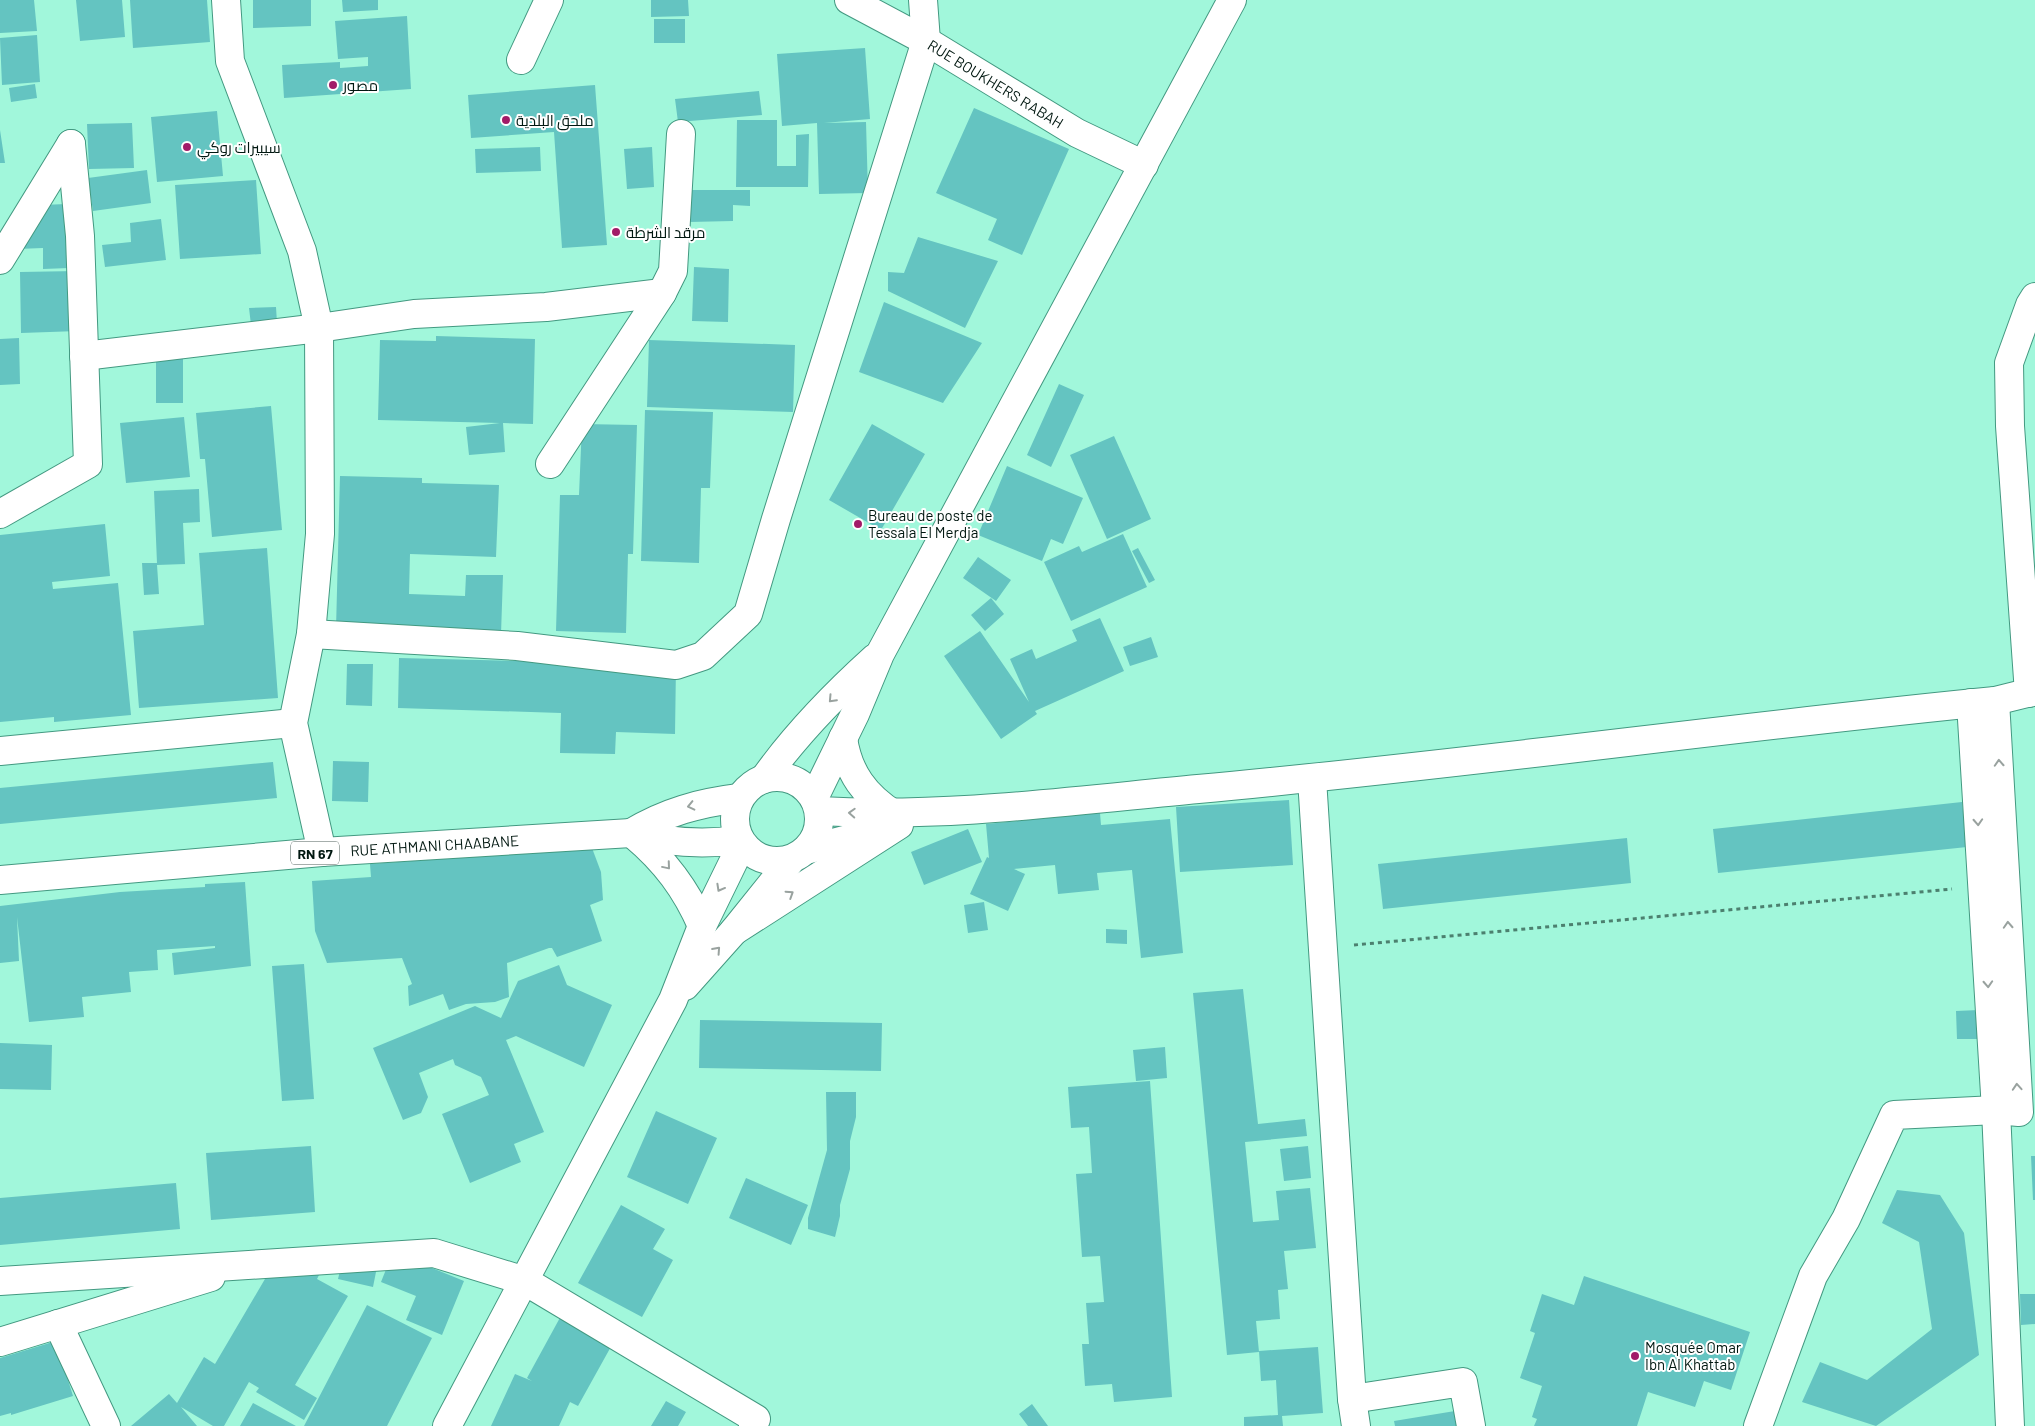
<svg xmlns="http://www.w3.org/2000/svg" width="2035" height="1426" font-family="Barlow,Cairo,sans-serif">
<rect width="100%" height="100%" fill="#a1f7db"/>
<path fill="#64c4c1" d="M0 0H34L37 31 0 33Z
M76 0H122L125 37 80 41Z
M130 0H207L210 42 133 48Z
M253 0H311V26L253 28Z
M342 0H378V10L343 12Z
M651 0H688L689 16 651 17Z
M407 16 411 89 284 98 282 65 340 62V68L368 66V57L338 59 335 21Z
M654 19H685V43H654Z
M37 35 40 82 2 85 0 38Z
M865 48 870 119 824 123 866 122 868 193 819 194 817 123 782 126 777 54Z
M35 84 37 98 11 102 9 88Z
M595 85 607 245 562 248 554 132 471 138 468 95Z
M759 91 762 115 678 122 675 99Z
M974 108 1069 149 1022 255 988 240 997 219 936 193Z
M217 111 223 176 157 182 151 117Z
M737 120H777V166H796V135L809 134 808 187H736Z
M132 123 134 168 89 169 87 124Z
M0 130 5 163H0Z
M540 147 541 171 476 173 475 149Z
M652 147 654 187 627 189 624 149Z
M147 170 151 203 93 211 88 178Z
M256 180 261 254 180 259 175 185Z
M689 190H750V206L733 205V221L689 222Z
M67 204 69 268 43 269V248L17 249 16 206Z
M161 219 166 260 105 267 102 245 131 242 130 223Z
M918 237 998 261 965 328 888 291V272L904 273Z
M694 267 729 269 728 322 692 321Z
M77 271 78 331 21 333 20 272Z
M884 302 982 343 943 403 859 372Z
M276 307 277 323 251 325 249 308Z
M436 336 535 339 533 424 503 423 505 452 469 455 466 427 500 423 378 420 380 340 436 341Z
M19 338 20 384 0 385V339Z
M649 340 795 345 793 412 647 407Z
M156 350H183V403H156Z
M1059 384 1084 395 1051 467 1027 455Z
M271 406 282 530 212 537 205 459H200L196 413Z
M645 410 713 412 710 488H701L699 563 641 561Z
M184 417 190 477 126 483 120 423Z
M582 424 637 425 633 554H628L626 633 556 631 560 495H579Z
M872 424 925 454 881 530 829 500Z
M1114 436 1151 519 1107 539 1070 455Z
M1007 466 1083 498 1063 544 1051 539 1042 561 978 535Z
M340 476 422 478V483L499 485 496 557 410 554 409 594 465 596 466 575H503L501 634 336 629Z
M199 489 200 522 183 523 185 564 157 565 159 594 144 595 142 563H157L154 491Z
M105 524 110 576 52 582 53 589 118 583 131 715 54 722V717L0 722V535Z
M1123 534 1147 587 1071 621 1044 562 1079 546 1082 552Z
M267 548 278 698 139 708 133 631 204 625 199 553Z
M1138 548 1155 580 1149 583 1132 551Z
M978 557 1011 580 996 601 963 578Z
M991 598 1004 614 985 631 971 615Z
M1100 618 1124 671 1035 711 1037 714 1001 739 944 656 980 631 1029 702 1010 659 1032 649 1036 659 1077 641 1072 630Z
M1151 637 1158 657 1130 666 1123 647Z
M399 658 676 665 675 734 616 732 615 754 560 753 561 713 398 708Z
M347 664H373L372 706 346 705Z
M333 761 369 762 368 802 332 801Z
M273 762 277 798 0 824V788Z
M1289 800 1293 865 1180 872 1176 807Z
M1962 802 1967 847 1718 873 1713 829Z
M1100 813 1101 825 1170 819 1183 953 1141 958 1132 870 1097 873 1099 890 1058 894 1055 865 1014 869 1025 874 1008 911 970 894 987 857 989 858 986 824Z
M968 829 982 862 924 885 911 852Z
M1627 838 1631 883 1383 909 1378 864Z
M592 848 601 872 603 900 590 905 602 941 557 957 552 948H549L507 963 509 997 495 1002 466 1004 449 1010 443 994 409 1006 408 986 412 984 402 958 327 963 315 931 312 881 371 877 370 864Z
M245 882 251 966 174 975 172 953 215 948V946L157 950 158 970 129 972 131 992 82 997 84 1017 29 1022 17 917 19 961 0 963V906L120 892 205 887V884Z
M984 902 988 930 968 933 964 905Z
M1106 929 1127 930V944L1106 943Z
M304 964 314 1099 282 1101 272 966Z
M559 965 567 985 612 1005 584 1067 516 1036 506 1040 544 1132 514 1144 521 1162 470 1183 442 1114 489 1095 481 1077 455 1065 453 1059 419 1073 428 1097 421 1113 403 1120 373 1048 475 1006 501 1018 518 981Z
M1243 989 1258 1124 1305 1119 1307 1136 1245 1142 1253 1222 1279 1220 1276 1191 1310 1188 1316 1248 1284 1251 1288 1289 1278 1290 1280 1319 1256 1321 1259 1352 1227 1355 1193 993Z
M1979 1010 1980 1039H1957L1956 1011Z
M700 1020 882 1023 881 1071 699 1068Z
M0 1043 52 1045 51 1090 0 1089Z
M1165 1047 1167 1078 1136 1081 1133 1050Z
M1150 1081 1172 1397 1114 1402 1112 1384 1085 1386 1082 1344H1089L1086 1303 1104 1302 1100 1256 1082 1257 1076 1174 1092 1173 1089 1127 1071 1128 1068 1087Z
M826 1092H856V1117L850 1141V1169L840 1205V1216L835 1237 808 1229V1218L827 1150Z
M656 1111 717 1138 688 1204 627 1177Z
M311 1146 315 1212 211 1220 206 1153Z
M1308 1146 1311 1178 1284 1181 1280 1149Z
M2031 1156H2035V1200H2033Z
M746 1178 808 1205 791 1245 729 1218Z
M176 1183 180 1229 0 1245V1198Z
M1897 1190 1940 1195 1964 1233 1979 1355 1876 1426 1802 1402 1820 1362 1867 1380 1932 1329 1919 1242 1882 1223Z
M621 1205 665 1229 653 1249 673 1260 642 1317 578 1283Z
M282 1250 320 1273 317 1279 348 1296 295 1385 317 1398 304 1420 256 1392 259 1388 249 1382 224 1426H213L181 1407 197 1426H131L169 1394 177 1403 204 1357 215 1364Z
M393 1252 464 1281 442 1335 406 1320 416 1296 381 1282Z
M344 1254 378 1262 373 1287 338 1279Z
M1584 1276 1750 1332 1731 1390 1704 1381 1695 1407 1648 1392 1637 1426H1534L1537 1419 1532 1417 1542 1386 1520 1378 1535 1333 1530 1331 1542 1294 1574 1305Z
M2020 1294H2035V1324L2021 1325Z
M367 1305 432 1338 387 1426H304Z
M562 1314 613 1343 578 1406 570 1402 559 1426H491L515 1374 532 1381 527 1378Z
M56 1341 73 1396 11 1415V1413L0 1416V1358Z
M1318 1347 1323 1413 1282 1416 1283 1426H1244V1417L1278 1415 1276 1380 1261 1381 1259 1351Z
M666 1401 686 1412 678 1426H651Z
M253 1403 296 1426H240Z
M1032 1404 1048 1426H1028L1019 1414Z
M1455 1411 1458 1426H1395L1394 1421Z"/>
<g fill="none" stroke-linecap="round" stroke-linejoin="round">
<g stroke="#439981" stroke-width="30">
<g id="minor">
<path d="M226 0 230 61 302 251 319 328 320 534 311 634 293 723 322 852"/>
<path id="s1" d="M849 0 926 41 1077 133 1144 165"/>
<path d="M521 60 549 0"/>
<path d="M0 260 71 144"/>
<path d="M84 356 319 328 414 314 546 307 662 293"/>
<path d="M550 464 662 293 673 271 681 134"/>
<path d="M0 514 88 464 80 236 71 144"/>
<path d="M311 634 517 646 676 665 703 656 748 614 776 519 926 41 923 0"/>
<path d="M2029 693 2010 426 2009 363 2030 305 2035 297"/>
<path d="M1971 703 1996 1110 2010 1426"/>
<path d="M0 751 293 723"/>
<path d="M1312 779 1352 1399 1356 1426"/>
<path d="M819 811C946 818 1071 801 1198 789 1464 765 1729 727 1995 701L2035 691"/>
<path d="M806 850 890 828"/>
<path d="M0 1281 434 1253 525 1281 756 1419 753 1426"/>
<path d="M58 1324 106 1426"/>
<path d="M0 1342 211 1277"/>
<path d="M1352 1399 1463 1382 1471 1426"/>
<path d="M1758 1426 1813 1276 1846 1219 1894 1115 1996 1110 2019 1112 1995 701"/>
</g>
</g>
<g stroke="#439981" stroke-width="30">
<g id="major">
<path d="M843 738C848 773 865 796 895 815"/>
<circle cx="777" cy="819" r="42"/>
<path d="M764 779C796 734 834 695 875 658"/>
<path d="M814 798 855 714 880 654 1232 0"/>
<path d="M631 833C666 812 699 803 739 798"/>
<path d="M634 835C665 861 686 889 702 926"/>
<path id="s2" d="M0 880 322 852 631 833C668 843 701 845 739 840"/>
<path d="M734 931 899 825"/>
<path d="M685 986 734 931 791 860"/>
<path d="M447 1426 673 1000 702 926 742 844"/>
</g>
</g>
<path stroke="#4c806f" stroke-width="3" stroke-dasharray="4 4" stroke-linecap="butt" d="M1354 945 1952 889"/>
<use href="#minor" stroke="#fff" stroke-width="28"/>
<use href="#major" stroke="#fff" stroke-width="28"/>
</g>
<defs><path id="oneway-chevron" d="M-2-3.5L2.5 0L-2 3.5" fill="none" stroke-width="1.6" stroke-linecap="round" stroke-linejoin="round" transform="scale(1.25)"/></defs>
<g stroke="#99a29f">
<use href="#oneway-chevron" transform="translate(832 699) rotate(133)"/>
<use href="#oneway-chevron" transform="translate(1999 763) rotate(-93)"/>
<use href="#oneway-chevron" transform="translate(691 806) rotate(167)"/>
<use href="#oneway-chevron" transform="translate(852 813) rotate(-177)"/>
<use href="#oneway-chevron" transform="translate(1978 822) rotate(87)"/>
<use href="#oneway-chevron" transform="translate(667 866) rotate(50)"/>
<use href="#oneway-chevron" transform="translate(720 888) rotate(119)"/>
<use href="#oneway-chevron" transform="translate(790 894) rotate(-33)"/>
<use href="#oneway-chevron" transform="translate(2008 925) rotate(-93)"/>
<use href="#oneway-chevron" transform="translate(717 950) rotate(-48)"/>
<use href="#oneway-chevron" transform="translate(1988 984) rotate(87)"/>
<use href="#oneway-chevron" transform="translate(2017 1087) rotate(-94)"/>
</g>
<g fill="#a21b68" stroke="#fff" stroke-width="2">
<circle cx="333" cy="85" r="5"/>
<circle cx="506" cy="120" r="5"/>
<circle cx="187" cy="147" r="5"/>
<circle cx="616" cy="232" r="5"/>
<circle cx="858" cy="524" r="5"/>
<circle cx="1635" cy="1356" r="5"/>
</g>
<g text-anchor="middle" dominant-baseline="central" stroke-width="4" stroke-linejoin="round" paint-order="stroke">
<rect fill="#fff" stroke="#4c5d58" stroke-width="1" x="291" y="841.5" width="48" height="23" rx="4"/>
<g font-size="14" font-weight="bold" fill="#001710">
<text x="315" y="853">RN 67</text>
</g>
<g font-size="15" fill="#001710" stroke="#fff">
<text stroke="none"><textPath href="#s1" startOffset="169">RUE BOUKHERS RABAH</textPath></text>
<text stroke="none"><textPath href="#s2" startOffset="436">RUE ATHMANI CHAABANE</textPath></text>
</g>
<g font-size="15" fill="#001710" stroke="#fff" text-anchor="start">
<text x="343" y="85">مصور</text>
<text x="516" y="120">ملحق البلدية</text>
<text x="197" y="147">سيبيرات روكي</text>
<text x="626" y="232">مرقد الشرطة</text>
<text x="868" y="515">Bureau de poste de<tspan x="868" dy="17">Tessala El Merdja</tspan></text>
<text x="1645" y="1347">Mosquée Omar<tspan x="1645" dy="17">Ibn Al Khattab</tspan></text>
</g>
</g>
</svg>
